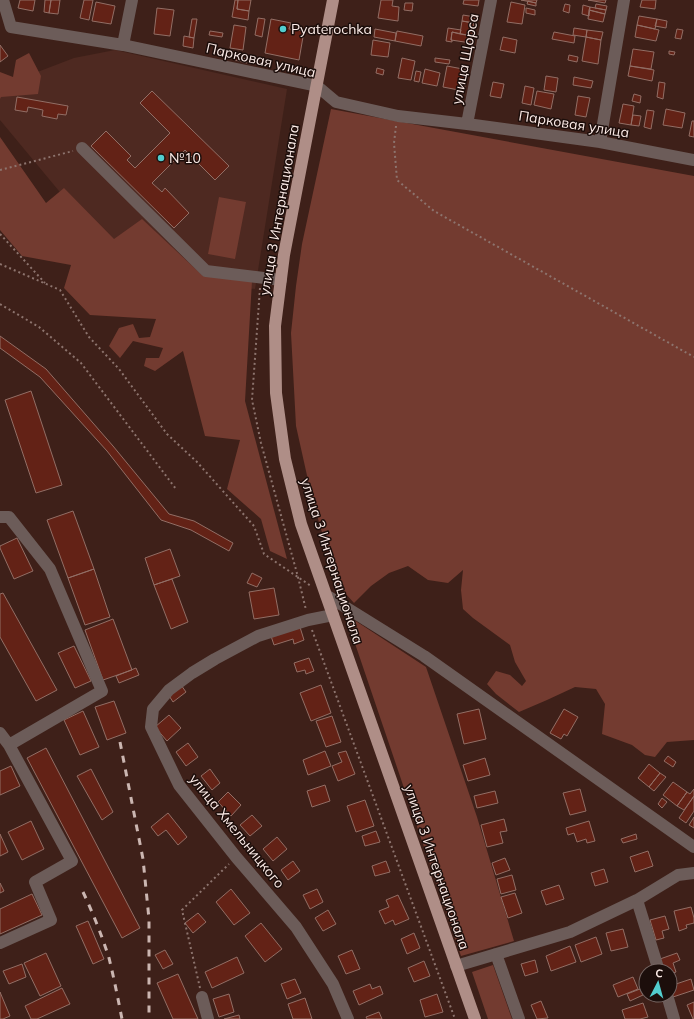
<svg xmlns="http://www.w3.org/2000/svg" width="694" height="1019" font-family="Mulish,sans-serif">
<rect width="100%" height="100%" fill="#3e2019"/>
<path fill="#4e2921" d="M115 50 287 89 255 289 195 282 108 250 0 120V89L14 81 74 58Z"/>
<path fill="#733b30" d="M29 53 41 76 38 94 1 97 0 99V72L13 77 16 60Z
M331 109 694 176V740L667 742 655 757 645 755 632 745 602 734 605 704 596 689 575 687 547 700 519 712 496 694 487 684 496 671 510 675 522 686 526 681 515 662 510 645 473 618 463 609 461 590 463 570 448 583 428 580 408 566 389 573 371 586 354 603 337 584 312 498 296 426 291 333 296 286 302 244Z
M0 137 46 203 64 188 114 239 142 219 203 276 252 281 245 401 287 559 270 551 261 519 227 489 240 440 205 436 183 351 155 371 144 366 146 358H159L163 348 133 341 120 358 109 346 119 328 133 324 139 338 150 337 156 319 90 315 64 288 71 265 22 256 0 230Z
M219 197 246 202 235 259 208 254Z
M345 614 426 667 477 817 514 941 461 956Z
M493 965 512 1019H488L472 972Z"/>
<path fill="#632216" stroke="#926e65" d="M20 0H35L33 11 18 8Z
M45 0H51L49 13 44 12Z
M51 0H60L58 14 49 13Z
M84 0H93L89 20 80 18Z
M235 0H238L237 9 249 11 248 20 232 17Z
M238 0H251L249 11 237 9Z
M381 0H393L392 6 399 7 398 21 378 18Z
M464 0H479L478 6 463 4Z
M521 0H537L536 3Z
M588 0H606L605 3Z
M642 0H656L655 9 640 7Z
M528 1 536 3V6L527 4Z
M96 2 115 6 111 24 92 21Z
M511 2 525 5 522 24 507 22Z
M405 3H413L412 11 404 10Z
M565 4 570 5 569 13 563 11Z
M596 4 607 6 606 10 595 8Z
M583 5 590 7 589 16 582 14Z
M590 7 606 10 605 14 589 10Z
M157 8 174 10 170 36 154 34Z
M526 8 535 10V15L526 13Z
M589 10 605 14 603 22 588 19Z
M463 15 475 17 474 23 462 21Z
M639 16 657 19 655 29 637 25Z
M258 18 265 19 262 37 255 35Z
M192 19H197L194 38 189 37Z
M271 19 291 23 289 29 304 31 299 60 265 53Z
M657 19 667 21 666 28 655 26Z
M462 21 474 23 472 36 460 34Z
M234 25 246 27 243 50 230 48Z
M637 25 659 30 656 41 635 37Z
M448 28 461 30 460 34 452 32 451 40H452V42L446 41Z
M574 28 587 30 586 37 573 35Z
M375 29 396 33 395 41 374 37Z
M677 29 683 30 681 39 675 38Z
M587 30 603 32 601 40 586 37Z
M210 31 223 33 222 37 209 35Z
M397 31 423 36 421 46 395 41Z
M452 32 472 36 471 43 451 40Z
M554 32 575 36 574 43 552 39Z
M184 36 194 38 193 48 183 46Z
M503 37 517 40 515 53 500 50Z
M586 37 601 40 598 64 582 61Z
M373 40 390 43 388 57 371 55Z
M0 45 8 56 0 62Z
M215 48 221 49V52L215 51Z
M633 49 654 52 651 69 630 66Z
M669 51 675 52 674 55 669 54Z
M569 55 578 57 577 62 568 60Z
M235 57 247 59V63L235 60Z
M402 58 415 61 411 80 398 78Z
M435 58 450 60 449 64 435 62Z
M447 66 468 70 464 91 443 87Z
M630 66 654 70 652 81 628 76Z
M377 68 384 70 383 75 376 73Z
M425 69 440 73 437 86 422 83Z
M416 71 421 72 419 82 414 81Z
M546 76 558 78 556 92 544 90Z
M574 77 593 81 591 88 573 85Z
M493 82 504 84 501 98 490 96Z
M659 82 665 83 663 99 657 97Z
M525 86 534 88 531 105 522 103Z
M152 91 229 166 215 180 185 150 152 183 162 192 165 188 189 213 174 228 91 146 106 131 131 156 127 160 135 168 170 133 140 103Z
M537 91 554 94 551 109 534 105Z
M634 94 641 96 640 103 632 101Z
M578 96 590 98 586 117 575 115Z
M17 97 68 106 66 115 58 114 57 119 42 116 43 110 28 107 27 112 15 110Z
M623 104 634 106 631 125 619 123Z
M666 109 685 113 682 128 663 125Z
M647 110 654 111 651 129 644 127Z
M633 115 641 116 639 126 631 125Z
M692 121H694V137L689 136Z
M0 336 46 369 113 446 169 514 194 521 233 543 229 551 191 530 161 520 107 451 40 377 0 348Z
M31 391 62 485 36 493 5 400Z
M73 511 94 569 68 578 47 520Z
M17 538 33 571 14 579 0 548V546Z
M170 549 180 576 154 585 145 558Z
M94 569 110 617 85 625 68 578Z
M252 573 262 578 257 587 247 583Z
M172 579 188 622 171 629 154 585Z
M274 588 279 615 254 619 249 592Z
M3 593 57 690 36 701 0 637V594Z
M113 619 132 670 103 680 85 630Z
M299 624 304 640 294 644 293 639 274 645 270 633Z
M74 646 91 681 75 688 58 653Z
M309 658 314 671 306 674 305 670 297 672 294 663Z
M136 668 139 675 119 683 116 676Z
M181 685 186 692 173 702 168 694Z
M321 685 331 713 311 721 300 693Z
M114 701 126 733 107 740 95 707Z
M479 709 486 739 464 744 457 714Z
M564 709 578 717 567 736 564 734 561 739 550 733Z
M83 711 99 747 80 755 64 720Z
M169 715 181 728 167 741 155 727Z
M332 716 341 742 326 747 316 721Z
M188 743 198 757 186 766 176 752Z
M46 748 140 928 122 938 27 758Z
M325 751 331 766 308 775 303 760Z
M346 751 355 774 338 781 332 766 342 762 338 753Z
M668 756 676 762 673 767 664 761Z
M485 758 490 775 468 781 463 765Z
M649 764 660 773 649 787 638 778Z
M11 766 20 786 0 795V771Z
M91 769 113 812 102 820 77 776Z
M210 769 220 783 212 790 201 776Z
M660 773 666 777 654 791 649 787Z
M673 782 687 792 677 806 663 795Z
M325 785 330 801 312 807 307 791Z
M580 789 586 811 570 815 563 793Z
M694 789V796L684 810 677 806 687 792 690 794Z
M495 791 498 803 477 808 474 796Z
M228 792 241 805 231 816 218 802Z
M694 796V811L686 823 679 818Z
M662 798 667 802 662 808 658 804Z
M365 800 374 826 356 832 347 806Z
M168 813 187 837 178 845 166 830 158 836 151 827Z
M252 815 262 826 250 836 240 825Z
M694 817V828L689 825Z
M504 819 507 831 500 832 503 843 487 847 481 825Z
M31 821 44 849 22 860 8 832Z
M589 821 595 841 587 843 586 839 577 842 574 833 568 835 566 828Z
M376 831 380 842 365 846 362 836Z
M0 834 8 852 0 856Z
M636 834 637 839 623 843 621 839Z
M277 837 287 849 273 861 263 849Z
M648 851 653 866 635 872 630 857Z
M505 858 510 870 496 875 492 863Z
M293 861 300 871 288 880 281 870Z
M386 861 390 872 375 876 372 866Z
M604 869 608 882 595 886 591 873Z
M512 875 516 890 501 894 497 879Z
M0 883 4 891 0 893Z
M559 885 564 899 546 905 541 891Z
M231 889 250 913 234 925 216 902Z
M317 889 323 902 310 909 303 895Z
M515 893 522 913 508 918 501 897Z
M32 894 42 915 0 934V909Z
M398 895 409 919 395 925 393 920 385 924 379 911 389 907 386 900Z
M691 907 694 918V923L686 925 687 928 679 931 674 911Z
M328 910 336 924 323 931 315 918Z
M198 913 206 922 193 933 185 923Z
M665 916 669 929 662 931 664 938 656 940 650 920Z
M88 921 104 959 93 964 76 926Z
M261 923 282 949 265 962 245 936Z
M623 929 628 947 611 951 606 933Z
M414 933 420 948 407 954 401 939Z
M596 937 602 954 581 962 575 945Z
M570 946 576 962 551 971 546 956Z
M165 950 173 964 163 969 155 955Z
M352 950 360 969 346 974 338 956Z
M46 953 61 986 40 996 24 963Z
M677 953 680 960 673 963 676 972 670 974V971H664L660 959Z
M237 957 244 973 212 988 205 972Z
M535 960 538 972 525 976 521 964Z
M424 961 430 976 414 982 408 968Z
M22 964 26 977 9 984 3 971Z
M178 974 198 1019H173L157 983Z
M633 977 638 989 618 997 613 985Z
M295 979 301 993 287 999 281 984Z
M691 979 694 990 673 997 670 986Z
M370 984 372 989 380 986 383 994 359 1005 353 991Z
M62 988 70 1004 37 1019H31L25 1006Z
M640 989 643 995 630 1001 627 994Z
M0 992 10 1016 3 1019H0Z
M229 994 234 1012 219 1017 213 999Z
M437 994 443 1012 425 1017 420 1000Z
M305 998 312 1019H293L288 1004Z
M541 1001 548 1018 537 1019 531 1005Z
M694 1002V1019H693L687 1005Z
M643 1003 648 1017 640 1019H625L622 1010Z
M379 1012 382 1019H367L366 1017Z
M239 1015 240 1019H224Z"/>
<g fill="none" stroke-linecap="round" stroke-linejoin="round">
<path stroke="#8d746e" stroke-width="2" stroke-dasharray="2 3" stroke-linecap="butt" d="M396 126 394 143 397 180 434 211 694 357
M0 170 73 151
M0 234 45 283
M0 264 60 290 89 337 119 369 167 434 197 462 254 526 264 554 311 586
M260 288 252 400 261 443 298 577 306 610
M0 304 39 327 81 363 176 489
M312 630 455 1019
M200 988 182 910 229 864"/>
<path stroke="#6c5c59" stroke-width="12" d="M3 0 11 27 123 45 317 86 336 102 398 116 467 124 600 142 694 160
M123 45 132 0
M467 124 491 0
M600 142 624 0
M82 148 206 271 281 280
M0 517H9L50 569 102 691 9 745
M326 595 424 656 694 847
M333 615 308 620 258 636 215 659 192 673 169 690 153 709 151 727 179 785 236 857 296 927 333 984 348 1019
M0 733 9 745 72 861 35 882 51 920 0 943
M637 900 659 971
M496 954 519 1019
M456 966 570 932 637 900 678 875 694 873
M667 995 674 1019
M202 997 208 1019"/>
<path stroke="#af8e87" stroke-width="12" d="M333 0 284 255 275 326 276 393 285 459 301 524 475 1019"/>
<path stroke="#cbb6b1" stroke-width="3" stroke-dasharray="7 7" stroke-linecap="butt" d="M120 742 143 859 149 919V1019
M83 892C93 913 102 936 109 958 114 978 118 999 122 1019"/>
</g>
<g fill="#52cdce" stroke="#1c0e0b" stroke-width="1.5">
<circle cx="283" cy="29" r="4"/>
<circle cx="161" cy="158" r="4"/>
</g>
<g text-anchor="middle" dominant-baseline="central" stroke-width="3" stroke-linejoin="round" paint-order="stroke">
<g font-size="14" fill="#fcebe7" stroke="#1c0e0b" text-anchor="start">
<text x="291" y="29">Pyaterochka</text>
<text x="169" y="158">№10</text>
</g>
<g font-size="14" fill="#fcebe7" stroke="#1c0e0b">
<text transform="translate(465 59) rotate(-79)">улица Щорса</text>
<text transform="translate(261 60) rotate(13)">Парковая улица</text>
<text transform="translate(574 124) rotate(9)">Парковая улица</text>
<text transform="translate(279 210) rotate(-80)">улица 3 Интернационала</text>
<text transform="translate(332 561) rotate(72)">улица 3 Интернационала</text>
<text transform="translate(237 831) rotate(51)">улица Хмельницкого</text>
<text transform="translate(437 867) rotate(71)">улица 3 Интернационала</text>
</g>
</g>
<g transform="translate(658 983) rotate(6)"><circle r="19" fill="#1c0e0b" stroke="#766663"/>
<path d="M0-3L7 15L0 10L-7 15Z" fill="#52cdce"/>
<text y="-6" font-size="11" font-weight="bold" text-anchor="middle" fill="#fcebe7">С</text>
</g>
</svg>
